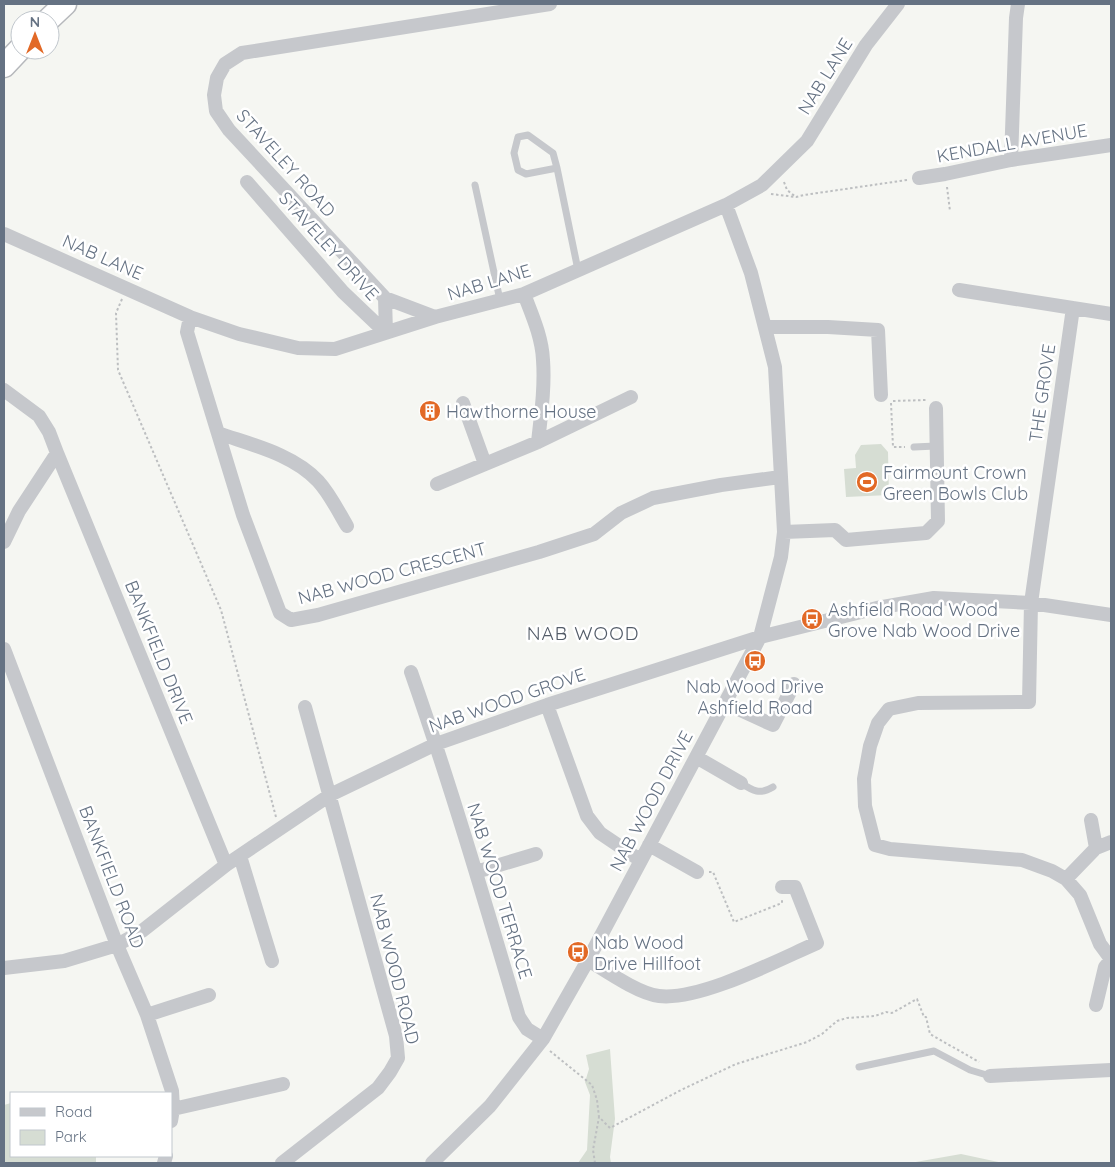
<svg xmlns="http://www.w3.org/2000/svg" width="1115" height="1167" font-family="Quicksand,sans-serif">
<rect width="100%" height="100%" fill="#f5f6f2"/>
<path fill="#d6ddd3" d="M881 444 888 452 889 495 846 497 844 469 856 468 855 455 861 445Z
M610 1049 615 1119 610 1157 611 1163H578L587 1150 590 1095 585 1082 589 1069 586 1055Z
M11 1103V1156H96V1163H4V1105Z
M961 1154 1003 1163H910Z"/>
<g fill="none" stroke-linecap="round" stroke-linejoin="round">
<g stroke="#b6b8bc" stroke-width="25">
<path id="trunk" d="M48 20 65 4
M4 66 20 49"/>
</g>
<path stroke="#bdbfc1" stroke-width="2" stroke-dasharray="2.5 2.5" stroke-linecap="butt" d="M784 182 787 190 796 197
M947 187 950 211
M771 194 796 197 804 195 907 180
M122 299 116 313 118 370 221 610 276 817
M893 401 926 400
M891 403 893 447H905
M709 872H713L734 922 782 903V900
M550 1051 592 1085 597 1100 599 1117 610 1128 681 1090 736 1064 807 1042 822 1034 837 1021 847 1018 875 1016 886 1012 892 1013 917 999 924 1017H926L930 1034 979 1062
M595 1163 593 1150 599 1117"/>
<path stroke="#c6c8cc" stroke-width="7" d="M557 168 526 174 518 170 514 153 518 137 528 135 553 153 557 168 578 270
M475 185 500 300
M914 447 936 446
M741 783C753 791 760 795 773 787
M859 1067 934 1051 970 1070 990 1076"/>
<path stroke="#c6c8cc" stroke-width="14" d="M1011 160 1016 18 1018 4
M919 178 945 174 1011 160 1111 145
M247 182 343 292 386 333
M4 234 190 317 239 334 298 348 335 349 435 317 524 294 726 205 762 185 807 141 866 45 898 4
M959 290 1111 314
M524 294C532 315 542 337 543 360 545 387 541 415 538 442
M385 298 435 317
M1073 308 1031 603 1029 702 918 703 889 709 878 723 870 746 864 779 865 806 875 845 890 849 1022 860 1052 871 1066 879 1080 895 1100 944 1111 959
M190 317 187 332 243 515 280 613 291 620 318 615 539 552 594 534 621 513 653 498 721 485 780 477
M765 327H828L878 330 881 395
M386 333 385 298 229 130 216 111 214 95 217 78 225 64 242 53 550 4
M4 390 39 416 49 432 57 453 19 511 4 542
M463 403 485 464
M218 433C252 445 293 454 318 481 330 494 338 511 347 526
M57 453 226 865
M437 484 538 442 631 397
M784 532 835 530 846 540 926 533 938 521 936 408
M4 649 117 945 147 1015 172 1091 173 1109 171 1121
M411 672C451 786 485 902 519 1017L527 1029 543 1039
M725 703 773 725 794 684
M547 705 587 816 600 833 640 860
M696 757 741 783
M1091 820 1096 848
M649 845 697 872
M240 856 272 961
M476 872 536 854
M1066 879 1096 848 1111 842
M588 960C606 971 639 994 659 996 700 1001 778 960 817 943L795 887H782
M4 968 64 961 117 945 142 931 226 865 330 795 436 744 547 705 760 637 877 608 934 598 1031 603 1111 615
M1096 1005 1105 967 1111 960
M147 1015 209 995
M990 1076 1111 1070
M173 1109 283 1084
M164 1163 166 1156
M282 1163 378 1088 390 1072 398 1058 396 1036 305 707
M432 1163 490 1106 543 1039 588 960 760 637 781 557 784 532 775 367 751 273 726 205"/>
<use href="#trunk" stroke="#fff" stroke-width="22"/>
</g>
<defs>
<g id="building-disc" transform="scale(1.125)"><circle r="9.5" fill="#e26926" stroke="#fff"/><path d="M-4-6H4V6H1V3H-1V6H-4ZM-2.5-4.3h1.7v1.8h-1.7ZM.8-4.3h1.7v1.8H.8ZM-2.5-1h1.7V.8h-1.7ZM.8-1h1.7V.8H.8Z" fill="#fff"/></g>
<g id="stadium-disc" transform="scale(1.125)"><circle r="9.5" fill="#e26926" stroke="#fff"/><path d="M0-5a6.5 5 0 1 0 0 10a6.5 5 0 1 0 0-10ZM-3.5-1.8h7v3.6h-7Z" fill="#fff"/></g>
<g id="bus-disc" transform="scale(1.125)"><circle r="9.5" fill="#e26926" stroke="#fff"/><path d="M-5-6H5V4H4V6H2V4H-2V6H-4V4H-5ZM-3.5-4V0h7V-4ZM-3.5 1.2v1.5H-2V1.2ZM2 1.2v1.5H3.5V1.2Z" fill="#fff"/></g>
</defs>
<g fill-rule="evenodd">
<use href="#building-disc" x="430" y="411"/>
<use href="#stadium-disc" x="867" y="482"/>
<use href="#bus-disc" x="812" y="619"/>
<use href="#bus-disc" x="755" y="661"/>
<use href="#bus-disc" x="578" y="952"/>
</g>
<g text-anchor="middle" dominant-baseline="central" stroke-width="5" stroke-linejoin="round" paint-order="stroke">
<g font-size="18" fill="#657283" stroke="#fff">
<text transform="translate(825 76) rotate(-58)">NAB LANE</text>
<text transform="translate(1012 143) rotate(-10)">KENDALL AVENUE</text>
<text transform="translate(286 163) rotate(48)">STAVELEY ROAD</text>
<text transform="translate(329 246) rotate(48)">STAVELEY DRIVE</text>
<text transform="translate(103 257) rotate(24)">NAB LANE</text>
<text transform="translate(489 282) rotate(-17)">NAB LANE</text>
<text transform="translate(1042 393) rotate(-82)">THE GROVE</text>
<text transform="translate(392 573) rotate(-15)">NAB WOOD CRESCENT</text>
<text transform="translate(159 652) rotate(68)">BANKFIELD DRIVE</text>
<text transform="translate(507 700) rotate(-19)">NAB WOOD GROVE</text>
<text transform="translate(651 801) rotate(-62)">NAB WOOD DRIVE</text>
<text transform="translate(112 877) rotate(69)">BANKFIELD ROAD</text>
<text transform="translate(500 891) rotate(73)">NAB WOOD TERRACE</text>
<text transform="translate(395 969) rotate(76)">NAB WOOD ROAD</text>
</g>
<g font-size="18" fill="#657283" stroke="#fff" text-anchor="start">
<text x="446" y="411">Hawthorne House</text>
<text x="883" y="472">Fairmount Crown<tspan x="883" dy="21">Green Bowls Club</tspan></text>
<text x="828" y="609">Ashfield Road Wood<tspan x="828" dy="21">Grove Nab Wood Drive</tspan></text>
<text x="755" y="686" text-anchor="middle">Nab Wood Drive<tspan x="755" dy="21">Ashfield Road</tspan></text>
<text x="594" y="942">Nab Wood<tspan x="594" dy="21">Drive Hillfoot</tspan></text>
</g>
<g font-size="19" letter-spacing="1" fill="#535c68" stroke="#fff">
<text x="583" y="633">NAB WOOD</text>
</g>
</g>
<rect width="1115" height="1167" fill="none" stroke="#657283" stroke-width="10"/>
<rect x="10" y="1092" width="162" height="65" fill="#ffffff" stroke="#c1c7cd"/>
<rect x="20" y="1108" width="25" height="8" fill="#c6c8cc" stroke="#c1c7cd"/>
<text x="55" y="1117" font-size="15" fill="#657283">Road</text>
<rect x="20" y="1130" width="25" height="15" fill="#d6ddd3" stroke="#c1c7cd"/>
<text x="55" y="1142" font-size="15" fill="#657283">Park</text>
<g transform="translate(35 35)"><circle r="24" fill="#ffffff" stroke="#c1c7cd"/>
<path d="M0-4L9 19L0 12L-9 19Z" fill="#e26926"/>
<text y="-8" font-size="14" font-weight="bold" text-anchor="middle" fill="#657283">N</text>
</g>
</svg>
